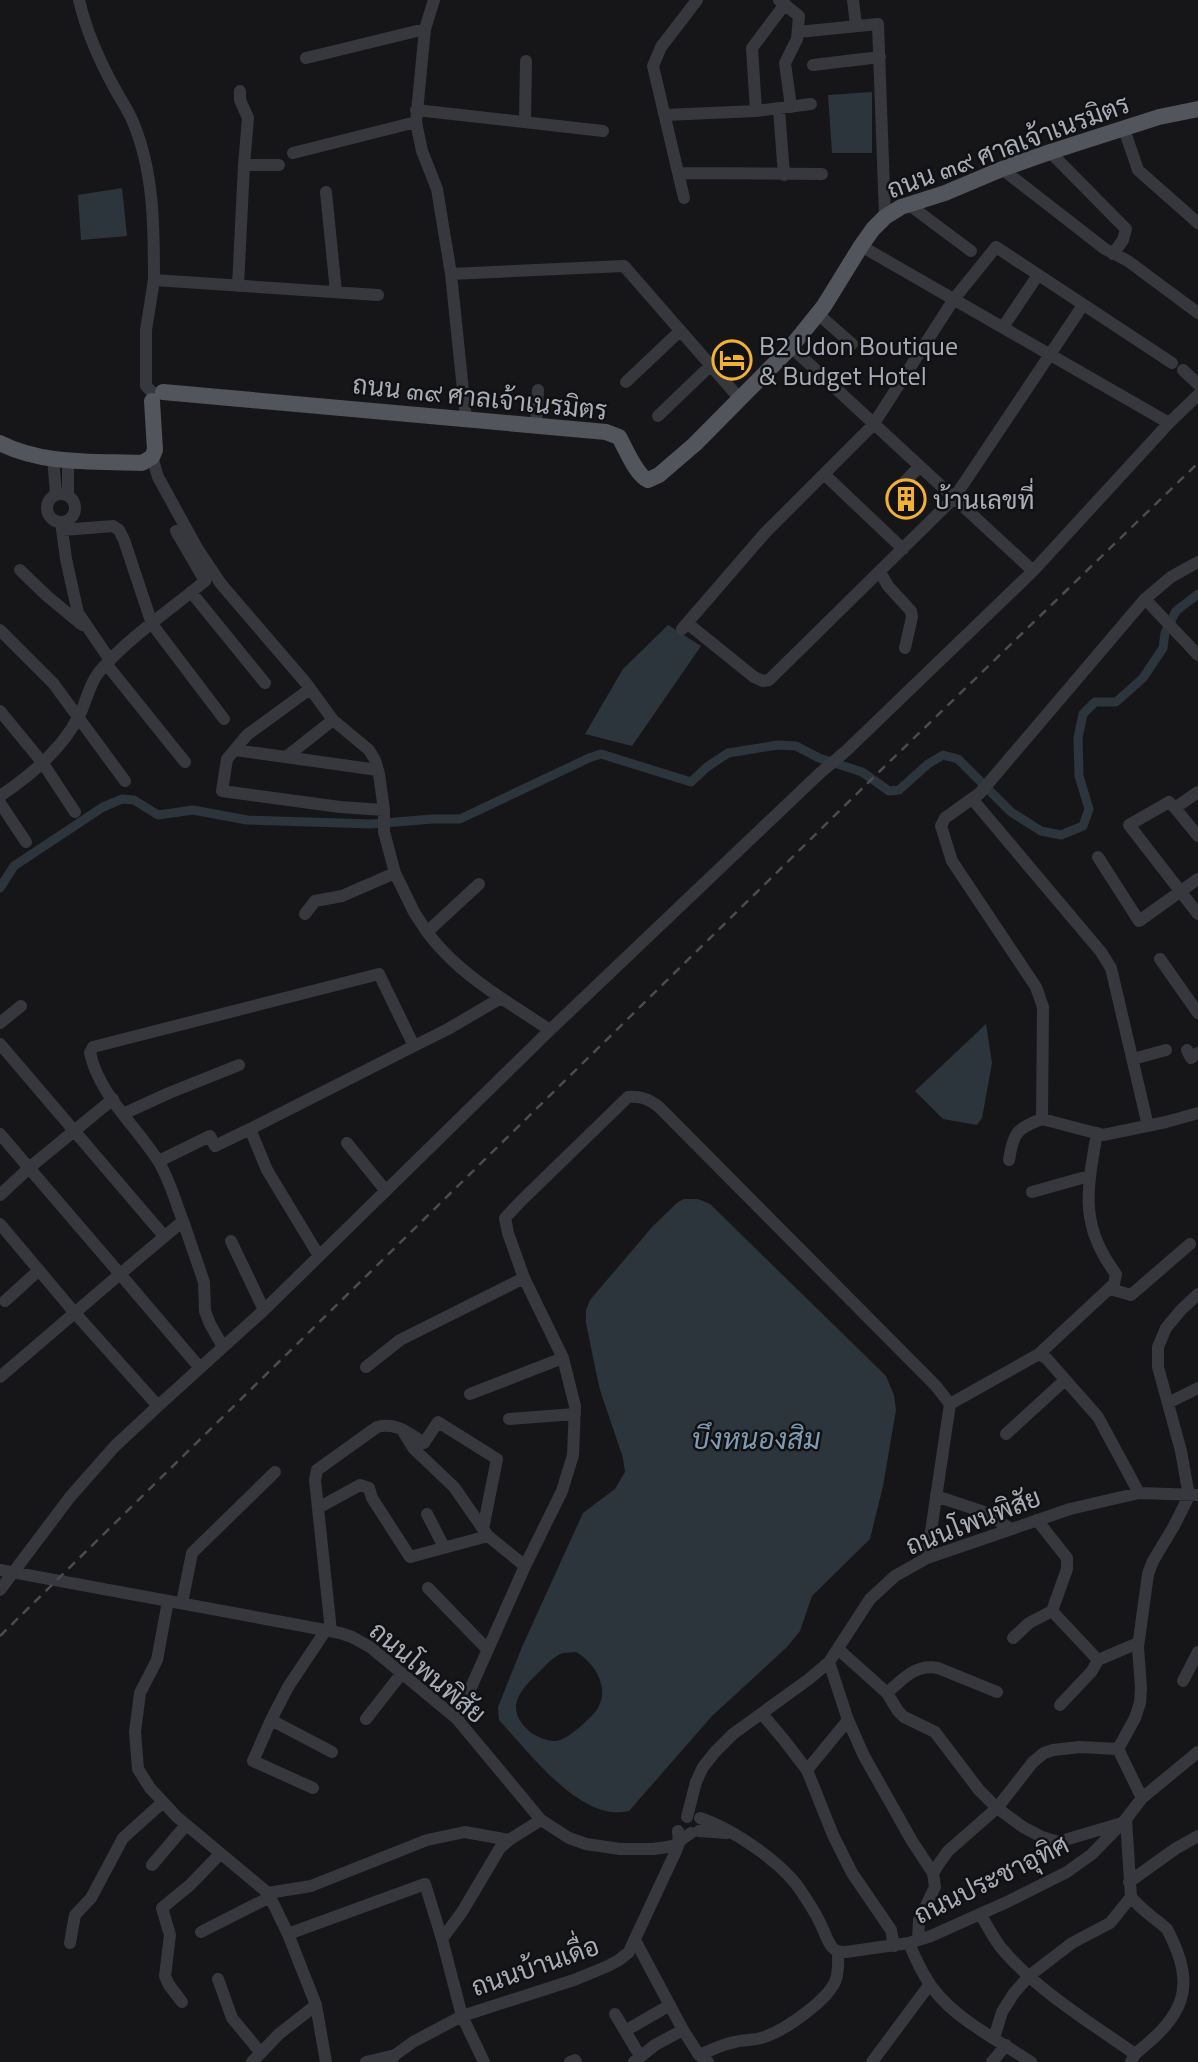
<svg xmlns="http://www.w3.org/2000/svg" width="1198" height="2062" font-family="'Titillium Web',Sarabun,sans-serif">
<rect width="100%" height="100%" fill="#161618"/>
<path fill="#2c353c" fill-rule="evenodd" d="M872 92V153H832L828 95Z
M122 188 127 236 81 240 78 195Z
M668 625 701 646 632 746 585 734 623 669Z
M986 1024 992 1063 982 1118 977 1125 943 1119 915 1091Z
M684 1199H698L710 1204 886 1376 894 1395 896 1410 883 1486 870 1539 812 1596 800 1631 787 1647 712 1716 629 1811C581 1823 529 1752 499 1720L498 1707 522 1647 583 1513 615 1489 625 1472 623 1458 600 1390 596 1372 586 1323V1310L590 1300 653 1226 678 1202ZM576 1652C594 1662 609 1686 599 1706 595 1714 587 1720 581 1726 574 1732 562 1742 553 1741 541 1740 527 1732 521 1722 507 1702 526 1685 539 1672 545 1666 552 1658 560 1654 565 1652 571 1653 576 1652Z"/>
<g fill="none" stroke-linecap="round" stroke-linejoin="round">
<path stroke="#2c353c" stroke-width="9" d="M0 888 14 866 103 807 122 799 134 800 158 815 193 810 247 820 371 824 433 819H460L589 758 601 754 691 782 707 767 728 753 778 745 796 746 819 758 862 772 889 791 899 790 928 764 943 755 958 759 1011 812 1041 831 1061 835 1083 826 1089 809 1079 776 1078 738 1083 714 1095 702H1116L1143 678 1163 648 1165 633 1176 611 1198 594"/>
<path stroke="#37383d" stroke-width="12" d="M79 0C86 30 100 62 115 89 121 100 128 110 133 122 154 172 154 227 154 280
M434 0 425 29 416 122 422 151 437 189 451 274 466 419
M779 0 799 16 797 39 785 63 791 107
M853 0 856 25
M798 32 878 24 885 217
M306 58 425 29
M813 65 880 57
M779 109 784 175
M416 110 603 131
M756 111 752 48 785 4
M665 115 756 111 811 104
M525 122 526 61
M1124 129 1138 170 1198 223
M1050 152 1126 229 1123 240 1113 254
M293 153 416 122
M244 165H279
M1002 169 1105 249 1128 261 1198 313
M679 173 822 174
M326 192 336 292
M684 198 653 66 661 47 697 0
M908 204 971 251
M861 246 1169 423
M451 274 624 266 740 399
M238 286 244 165 248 118 240 100V91
M818 314 852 344
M1003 327 1038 275
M791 347 1033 571
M1183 370 1198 384
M626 382 680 331
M154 394 146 386V330L154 280 378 295
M658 416 710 366
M536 425 538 390
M152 457 158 477 197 548 221 584 306 683 333 720 369 750 375 760 379 774 384 810V832L395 873
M53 458 56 494
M68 460V496
M824 474 903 549
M47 508a14 14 0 1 1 28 0a14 14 0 1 1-28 0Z
M891 496 919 467
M61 522 66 559 78 613 110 660
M63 530 113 526 119 530 124 540 152 624 224 719
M20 570 47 596 82 625
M880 572 888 586 911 611 912 617 905 648
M191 592 265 683
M1145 599 1198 655
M687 623 754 677 763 681 769 680 954 498 1083 305
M682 629 765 533 873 425 954 299 996 247 1172 363
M0 630 53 683 125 781
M107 665 185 762
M310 689 247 735 227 759 222 791 340 807 384 810
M0 711 42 762 75 812
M235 750 378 770
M286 757 333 720
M1198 792 1175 808 1169 802 1129 825 1198 914
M0 796C30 776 62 749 79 716 86 703 89 684 99 672 129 637 170 610 205 581L176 531
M973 800 1101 952 1111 968 1148 1126
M0 803 26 842
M1175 808 1198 836
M1098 857 1139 921 1198 879
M479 884 427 932C448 960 473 979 501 998
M305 914 315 901 342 896 395 873 414 912 427 932
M1160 959 1198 1013
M0 1023 21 1006
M550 1030 820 773 846 751 1033 571 1169 423 1198 395
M0 1044 164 1236
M1187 1050 1191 1058 1198 1053
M1133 1059 1166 1050
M123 1114 169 1093 239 1065
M1042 1119 1043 1007 1036 987 952 861 941 826 945 818 980 793 1145 599 1171 577 1198 562
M1042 1119 1103 1135 1166 1122 1198 1113
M0 1134 29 1168 113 1099
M347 1143 386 1191
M1009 1160C1013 1133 1017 1128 1042 1119
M159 1161 210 1136 215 1146 250 1129 267 1170 319 1256
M1032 1192 1089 1176
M0 1195 29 1168 120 1274 0 1377
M183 1221C175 1201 169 1177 157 1159 135 1125 99 1094 90 1053L93 1047 379 974 414 1046 250 1129
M0 1224 74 1312 158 1406 115 1446 70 1497 0 1590
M1110 1289 1131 1295 1190 1244
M5 1301 39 1270
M264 1310 550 1030 501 998 448 1029 414 1046
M1039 1354 1114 1284 1116 1274C1079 1225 1087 1190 1097 1133
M366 1367 400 1340 524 1278
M200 1368 120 1274 183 1221 204 1282 205 1311 210 1324 223 1347
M470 1394 563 1358
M1168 1403 1198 1388
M158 1406 264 1310 231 1241
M509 1419 575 1414
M404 1433 414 1449 454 1487 488 1536 525 1566
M1006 1434 1065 1380
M936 1496 984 1512 1011 1529
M318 1508 360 1485 369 1488 372 1498 410 1557 488 1536
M427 1514 444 1547
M1037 1520 1067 1558V1569L1052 1611 1098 1660 1138 1643
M927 1558 950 1404 1039 1354 1047 1359 1098 1417 1139 1493
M0 1570 309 1627 340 1633 352 1637 370 1647 457 1719 541 1820 569 1838 586 1844 620 1849H654L673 1846 691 1833
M428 1588 488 1650
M168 1601 157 1660 140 1693 135 1732 138 1769 150 1788 177 1817 268 1893 311 1886 427 1840 465 1832 509 1840
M182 1603 192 1553 275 1472
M331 1631 315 1480 317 1470 377 1427C397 1422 408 1433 424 1443L438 1422 497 1459 483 1529
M1013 1638 1029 1623 1052 1611
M838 1649 887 1693 898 1711 904 1717 935 1732 979 1790 997 1808 1023 1827 1042 1837 1058 1842 1122 1823
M829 1662 848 1720 864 1756 912 1841 933 1873
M1183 1681 1198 1652
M887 1693C903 1679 915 1664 938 1668L997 1692
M1060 1705 1092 1671 1098 1660
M762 1714 784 1740 807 1770 833 1835 852 1873 891 1930 894 1946
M366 1719 402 1673
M457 1719 525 1566 562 1491 573 1455 575 1406 563 1358 524 1278 508 1233 505 1218 522 1200 628 1097C641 1096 649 1099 659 1107L936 1386 950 1404
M271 1720 332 1752
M807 1770 848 1720
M313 1788 253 1761 271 1720 288 1687 326 1630
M1142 1798 1118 1749 1135 1718 1140 1703 1141 1688 1138 1647 1148 1574 1153 1561 1174 1526 1189 1496 1181 1451 1158 1367V1347L1166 1328 1181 1310 1198 1294
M687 1817 696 1782 703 1767 715 1752 733 1734 809 1679 829 1662 870 1599 895 1576 927 1558 1070 1509 1139 1493 1198 1495
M700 1818C733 1829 785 1864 803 1894 810 1905 817 1915 822 1927 825 1933 827 1941 832 1947 835 1951 841 1952 846 1952L909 1943 931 1936 1007 1902 1067 1872 1092 1854 1126 1819 1142 1798 1198 1752
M1126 1819 1131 1897C1141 1910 1155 1918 1167 1929 1198 1988 1184 2015 1135 2054L1131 2062
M699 1831 727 1833
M152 1865 186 1825
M1129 1882 1175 1849 1198 1836
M268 1893 288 1934 316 2005 326 2062
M980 1914C988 1926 994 1940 1003 1950 1038 1991 1091 2023 1135 2054
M201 1932 270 1897
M288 1934 425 1884 442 1939
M635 1940 683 2030 699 2055 708 2062
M918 1940 919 1920 935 1887 933 1873 938 1865 948 1851 997 1808 1033 1762 1044 1753 1053 1750 1080 1747 1118 1749
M70 1943 75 1915 91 1898 123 1838 163 1802
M909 1943C916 1960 923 1976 935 1991 957 2020 1001 2042 1031 2062
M218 1979 232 2018 261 2053
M182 2002 169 1985 165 1976 170 1935 162 1908 190 1885 220 1854
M615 2014 637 2051
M625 2031 670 2005
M994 2038 1002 2012 1014 1993 1029 1976 1072 1943 1110 1923 1131 1897
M699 2055C711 2050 723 2044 735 2042 746 2039 756 2041 767 2036 786 2029 830 1999 836 1979 839 1970 838 1960 838 1952
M252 2062 279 2034 316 2005
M366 2062 395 2055
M390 2062 395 2055 413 2042 462 2016 574 1980 608 1966 619 1960 629 1952 633 1943 676 1851 679 1843 678 1831
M484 2062 462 2016 442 1939 462 1912 500 1848 509 1840 541 1820
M570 2062 575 2060 576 2062
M634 2062 655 2045 683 2030
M872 2062 930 1984
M992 2062 1006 2045"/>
<path stroke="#53555c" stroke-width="16" d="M163 392 606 432 619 437C626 449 636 475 648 480L659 475 695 444 791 347 824 306 861 246 873 229 885 217 901 207 945 193 1002 169 1050 152 1159 117 1198 109
M0 443C43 465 95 461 142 463L152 457 155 450 152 401"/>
<path stroke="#4a4c52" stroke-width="2.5" stroke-dasharray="9 7" stroke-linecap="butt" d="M0 1636 881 770 1198 463"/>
</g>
<defs>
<g id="hotel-ring" transform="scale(2.0125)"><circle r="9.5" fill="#111113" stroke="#f2b134" stroke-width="1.5"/><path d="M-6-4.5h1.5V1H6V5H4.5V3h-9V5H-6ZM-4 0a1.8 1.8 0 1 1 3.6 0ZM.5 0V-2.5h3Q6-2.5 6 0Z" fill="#f2b134"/></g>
<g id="building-ring" transform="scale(2.0125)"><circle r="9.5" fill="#111113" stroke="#f2b134" stroke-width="1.5"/><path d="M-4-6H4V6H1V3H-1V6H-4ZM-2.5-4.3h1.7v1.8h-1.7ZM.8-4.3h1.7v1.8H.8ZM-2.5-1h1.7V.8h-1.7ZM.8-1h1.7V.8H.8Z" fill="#f2b134"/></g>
</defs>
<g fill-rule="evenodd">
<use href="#hotel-ring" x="732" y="360"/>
<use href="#building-ring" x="906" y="499"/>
</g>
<g text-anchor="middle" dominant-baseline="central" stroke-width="5" stroke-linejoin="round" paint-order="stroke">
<g font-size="26" fill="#a8adb8" stroke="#111113">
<text transform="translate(1008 146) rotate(-20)">ถนน ๓๙ ศาลเจ้าเนรมิตร</text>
<text transform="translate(480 397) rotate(6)">ถนน ๓๙ ศาลเจ้าเนรมิตร</text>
<text transform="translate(973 1521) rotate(-21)">ถนนโพนพิสัย</text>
<text transform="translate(428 1672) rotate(40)">ถนนโพนพิสัย</text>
<text transform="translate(991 1879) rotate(-26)">ถนนประชาอุทิศ</text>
<text transform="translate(535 1966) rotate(-19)">ถนนบ้านเดื่อ</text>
</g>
<g font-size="26" fill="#a8adb8" stroke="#111113" text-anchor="start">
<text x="759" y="345">B2 Udon Boutique<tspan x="759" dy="30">&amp; Budget Hotel</tspan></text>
<text x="933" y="499">บ้านเลขที่</text>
</g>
<g font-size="28" font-style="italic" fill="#7f9bb3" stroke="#111113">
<text x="756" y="1438">บึงหนองสิม</text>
</g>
</g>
</svg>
